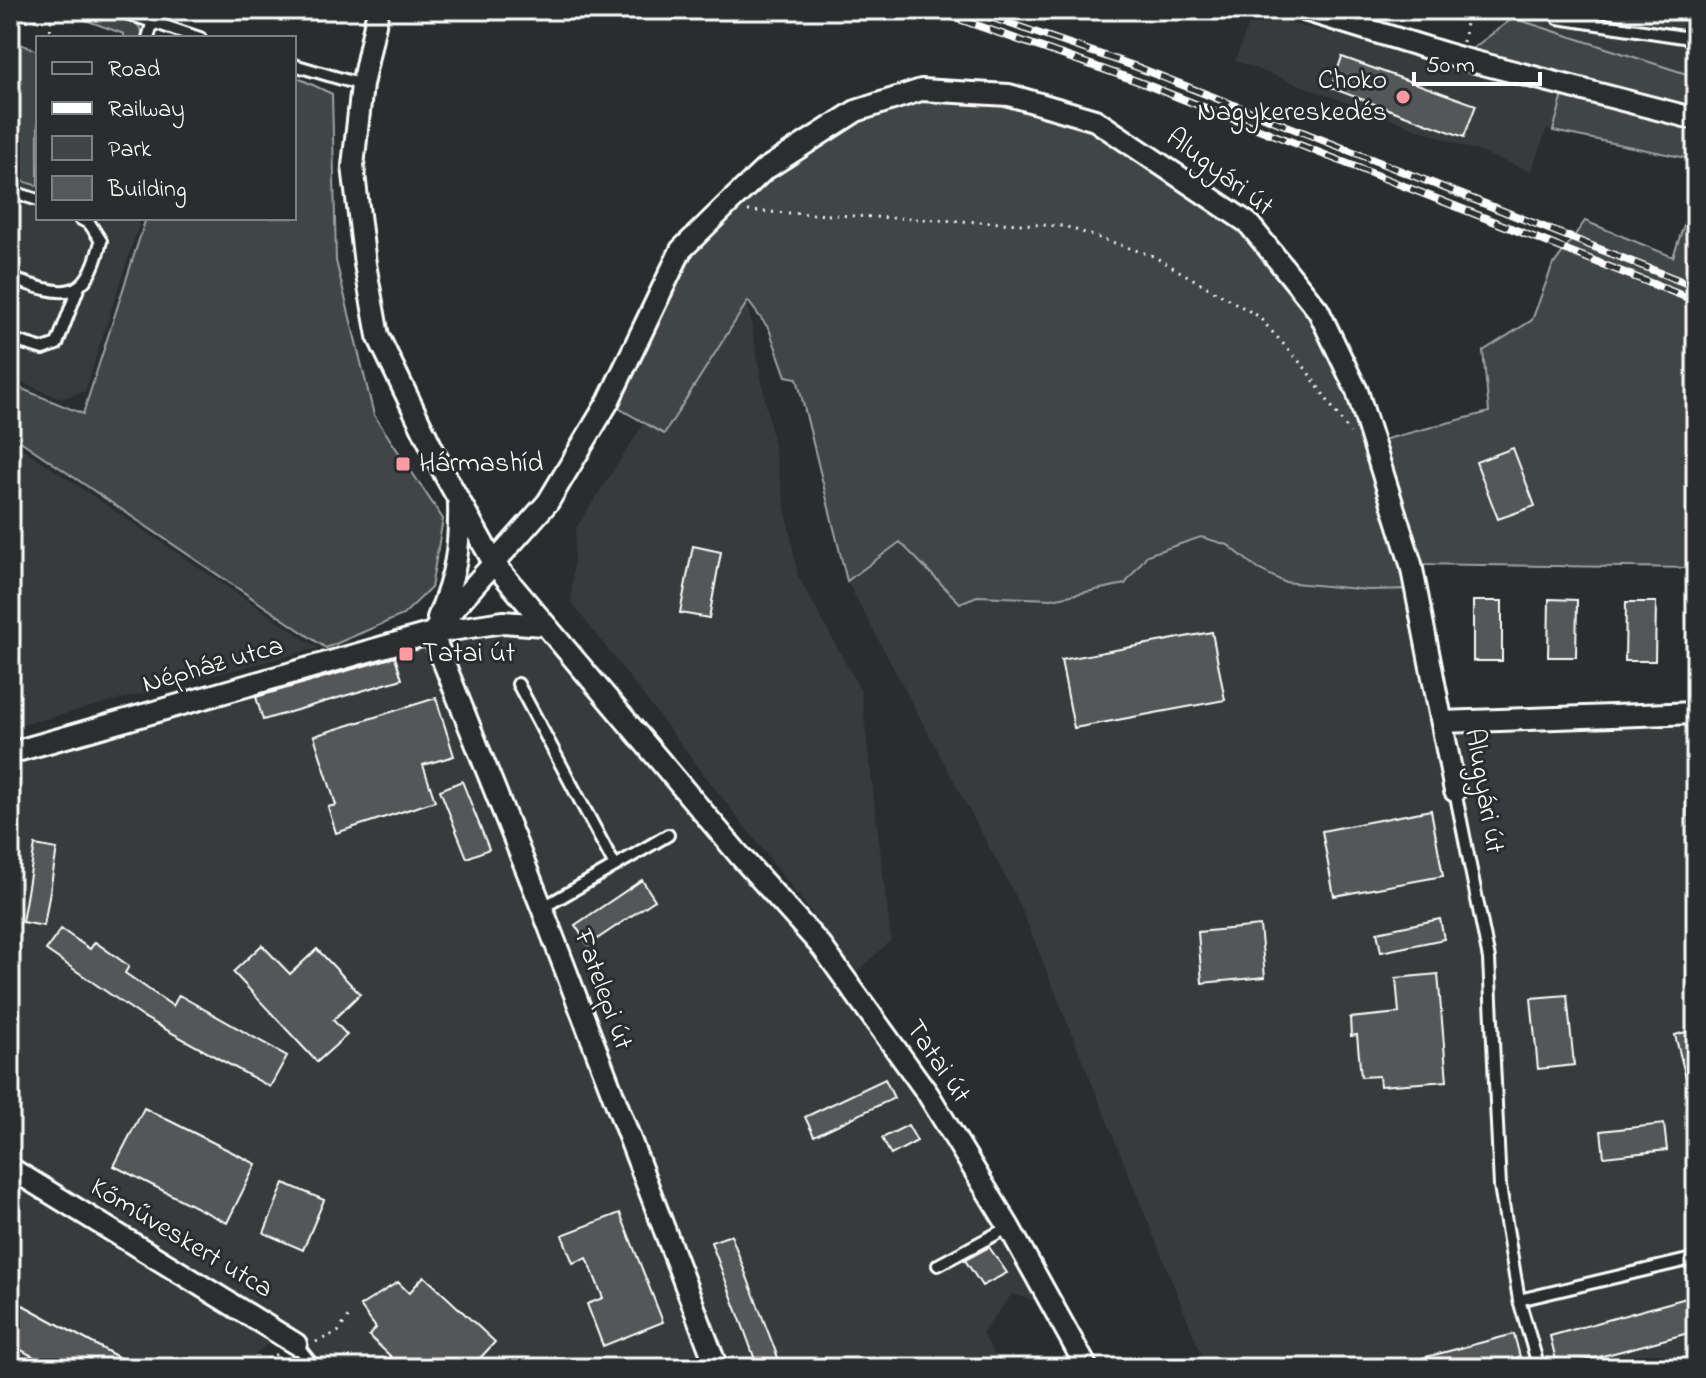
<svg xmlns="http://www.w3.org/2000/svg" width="1706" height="1378" font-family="'Indie Flower',sans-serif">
<rect width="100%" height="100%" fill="#2a2d2e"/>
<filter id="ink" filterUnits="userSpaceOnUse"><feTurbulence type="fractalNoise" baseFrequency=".0125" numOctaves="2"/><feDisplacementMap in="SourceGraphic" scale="16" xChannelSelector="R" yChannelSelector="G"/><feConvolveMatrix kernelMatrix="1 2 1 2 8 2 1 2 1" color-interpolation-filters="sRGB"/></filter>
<g filter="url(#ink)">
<path fill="#373a3b" d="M1514 10H1696V77L1513 18Z
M1252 15 1382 45 1460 58 1563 94 1553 131 1547 129 1531 171 1235 61Z
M10 40 38 51V218H141L85 391 60 399 10 377Z
M747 301 798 576 861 691 891 940 857 972 571 602 576 528 644 423 664 434Z
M10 440 318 648 10 728Z
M1201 537 1228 545 1258 569 1284 582 1368 590 1416 589 1442 722 1696 713V801L1687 802 1696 919V1368H1207L1019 903 847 581 900 542 960 603 977 596 1052 599 1125 584 1146 555Z
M543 625 569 649 928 1094 1052 1306 1012 1294 982 1333 1002 1368H311L281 1332 240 1368H10V751L432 633Z"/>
<path fill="#414445" stroke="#a0a2a2" stroke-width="2" d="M88 10C113 10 135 12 145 38H124V34L85 20Z
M1513 18 1696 77V160L1553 131 1563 95 1460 58Z
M10 40 38 51V186L10 177Z
M294 76 332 94 336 261 374 415 443 519 431 588 403 615 326 648 10 434V384L83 414 146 218H294Z
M921 90 1095 120 1248 223 1318 310 1375 442 1489 412 1483 351 1532 320 1552 267 1585 221 1673 257 1696 189V568L1412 564 1416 589 1368 590 1284 582 1258 569 1228 545 1201 537 1147 555 1125 584 1052 599 977 596 960 603 900 542 847 581 797 378 786 376 769 329 748 301 664 434 608 402 681 250 725 207 856 111Z
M1687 801H1696V919Z"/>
<path fill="#555758" stroke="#fff" stroke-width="2" d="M1342 57 1476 105 1464 137 1331 88Z
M1513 448 1535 506 1498 519 1476 462Z
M693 546 721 552 709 618 680 613Z
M1549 599 1577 600 1576 657H1548Z
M1473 601H1502V661H1473Z
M1626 602H1656L1655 661H1625Z
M1212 632 1225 700 1074 728 1061 660Z
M395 657 402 679 263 720 256 697Z
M436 698 454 756 423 765 435 801 336 833 328 807 336 805 314 736Z
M462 781 489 849 467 858 440 790Z
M1431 810 1443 876 1334 896 1322 831Z
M35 845 57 849 44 926 22 922Z
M642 880 655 900 588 945 575 925Z
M1440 919 1444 939 1381 952 1377 932Z
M1260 926 1265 977 1202 983 1198 932Z
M61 929 90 949 95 942 129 966 125 973 173 1006 179 995 287 1056 270 1087 143 1017 46 950Z
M262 945 290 974 317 949 360 994 333 1020 347 1035 317 1062 233 972Z
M1438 974 1447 1081 1380 1086 1379 1076 1361 1077 1357 1035 1351 1036 1350 1018 1399 1013 1396 978Z
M1567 995 1574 1065 1538 1069 1531 998Z
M1696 1029V1096L1691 1097 1675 1035Z
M885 1079 894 1098 814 1136 805 1117Z
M144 1108 256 1164 227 1223 114 1166Z
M1664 1124 1667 1150 1604 1157 1601 1131Z
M908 1125 917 1141 891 1155 882 1138Z
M284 1183 324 1200 303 1250 264 1233Z
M620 1213 663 1322 603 1346 587 1304 603 1298 587 1258 573 1263 562 1235Z
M731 1235 765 1324 782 1368H758L745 1332 711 1242Z
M989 1247 1007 1273 982 1286 965 1260Z
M424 1276 495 1342 471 1368H403L369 1336 376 1328 360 1306 398 1282 409 1293Z
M1690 1297 1696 1331 1558 1368 1550 1336Z
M10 1298 138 1368H54L10 1344Z
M1514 1334 1520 1357 1476 1368H1403V1363Z"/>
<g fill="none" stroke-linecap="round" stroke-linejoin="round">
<g stroke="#fff" stroke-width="16">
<path id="service" d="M117 10 200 38
M1559 10 1558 18 1696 39
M148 38 152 24
M294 65 362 85
M10 191 38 200
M10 278C63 296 86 305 101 241L90 224 79 218
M10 339 43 349 57 344 79 286
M518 684 615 866 542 908
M1455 791 1489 959 1500 1186 1519 1300 1696 1258
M615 866 668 835
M938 1265 1009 1227
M1519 1300 1539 1368
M296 1344 315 1368"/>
</g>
<g stroke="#fff" stroke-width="26">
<path id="minor" d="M378 10 362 85 353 166 365 264 378 336 446 477 495 565 740 856 822 947 928 1094 1009 1227 1087 1368
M1304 10 1460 58 1696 119
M438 618C456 574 460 549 459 502
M432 633 548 502 608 402 681 250 729 203 764 170 856 111 921 90 1009 95 1095 120 1248 223 1318 310 1357 391 1411 564 1455 791
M432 633 542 908 717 1368
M1442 722 1696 713
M10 753 432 633 503 622 543 625
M10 1168 296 1344"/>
</g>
<path stroke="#fff" stroke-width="3" stroke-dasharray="2 6" stroke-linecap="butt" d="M10 19 51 21 59 10
M50 38 51 21
M1463 42 1468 10
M748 211 1064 226 1153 256 1258 316 1305 368 1350 433
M316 1342 338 1332 351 1313
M254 1368 278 1353"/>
<use href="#service" stroke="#2a2d2e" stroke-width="10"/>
<use href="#minor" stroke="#2a2d2e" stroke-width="20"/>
<g stroke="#fff" stroke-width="8">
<path id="rail" d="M933 10 1137 81 1696 301
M990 17 1137 67 1696 287"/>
</g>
<use href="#rail" stroke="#2a2d2e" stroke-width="5" stroke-dasharray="15" stroke-linecap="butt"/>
</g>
</g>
<g fill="#ff9aa2" stroke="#2a2d2e" stroke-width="3">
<circle cx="1403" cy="97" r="8"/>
<rect x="395" y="456" width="16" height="16" rx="4"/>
<rect x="398" y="646" width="16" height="16" rx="4"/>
</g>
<g text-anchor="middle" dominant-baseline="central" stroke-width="6" stroke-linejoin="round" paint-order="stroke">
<g font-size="28" fill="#fff" stroke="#2a2d2e" text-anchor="start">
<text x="1387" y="81" text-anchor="end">Choko<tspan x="1387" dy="32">Nagykereskedés</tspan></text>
<text x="419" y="464">Hármashíd</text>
<text x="422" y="654">Tatai út</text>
</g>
<g font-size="28" fill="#fff" stroke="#2a2d2e">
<text transform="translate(1219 173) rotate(37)">Alugyári út</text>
<text transform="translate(213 666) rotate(-16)">Népház utca</text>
<text transform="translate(1483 791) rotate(80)">Alugyári út</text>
<text transform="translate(602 990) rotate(70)">Fatelepi út</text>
<text transform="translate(937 1062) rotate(56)">Tatai út</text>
<text transform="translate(181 1239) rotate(31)">Kőműveskert utca</text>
</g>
</g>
<rect width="1706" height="1378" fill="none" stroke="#2a2d2e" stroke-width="40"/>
<rect x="20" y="20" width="1666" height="1338" fill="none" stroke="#fff" stroke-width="3" filter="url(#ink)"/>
<rect x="36" y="36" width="260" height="184" fill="#2a2d2e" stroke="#7f8182" stroke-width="2"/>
<rect x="52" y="62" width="40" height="12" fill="#2a2d2e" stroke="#7f8182" stroke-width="2"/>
<text x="108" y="76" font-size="24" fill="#ffffff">Road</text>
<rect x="52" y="102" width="40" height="12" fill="#ffffff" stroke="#7f8182" stroke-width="2"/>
<text x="108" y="116" font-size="24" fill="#ffffff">Railway</text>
<rect x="52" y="136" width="40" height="24" fill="#414445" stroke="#7f8182" stroke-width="2"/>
<text x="108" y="156" font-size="24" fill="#ffffff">Park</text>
<rect x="52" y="176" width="40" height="24" fill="#555758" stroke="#7f8182" stroke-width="2"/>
<text x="108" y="196" font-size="24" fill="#ffffff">Building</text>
<path d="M1414 72v12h126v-12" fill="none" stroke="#ffffff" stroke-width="4"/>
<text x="1426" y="72" font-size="24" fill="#ffffff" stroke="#2a2d2e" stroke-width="6" paint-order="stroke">50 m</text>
</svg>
